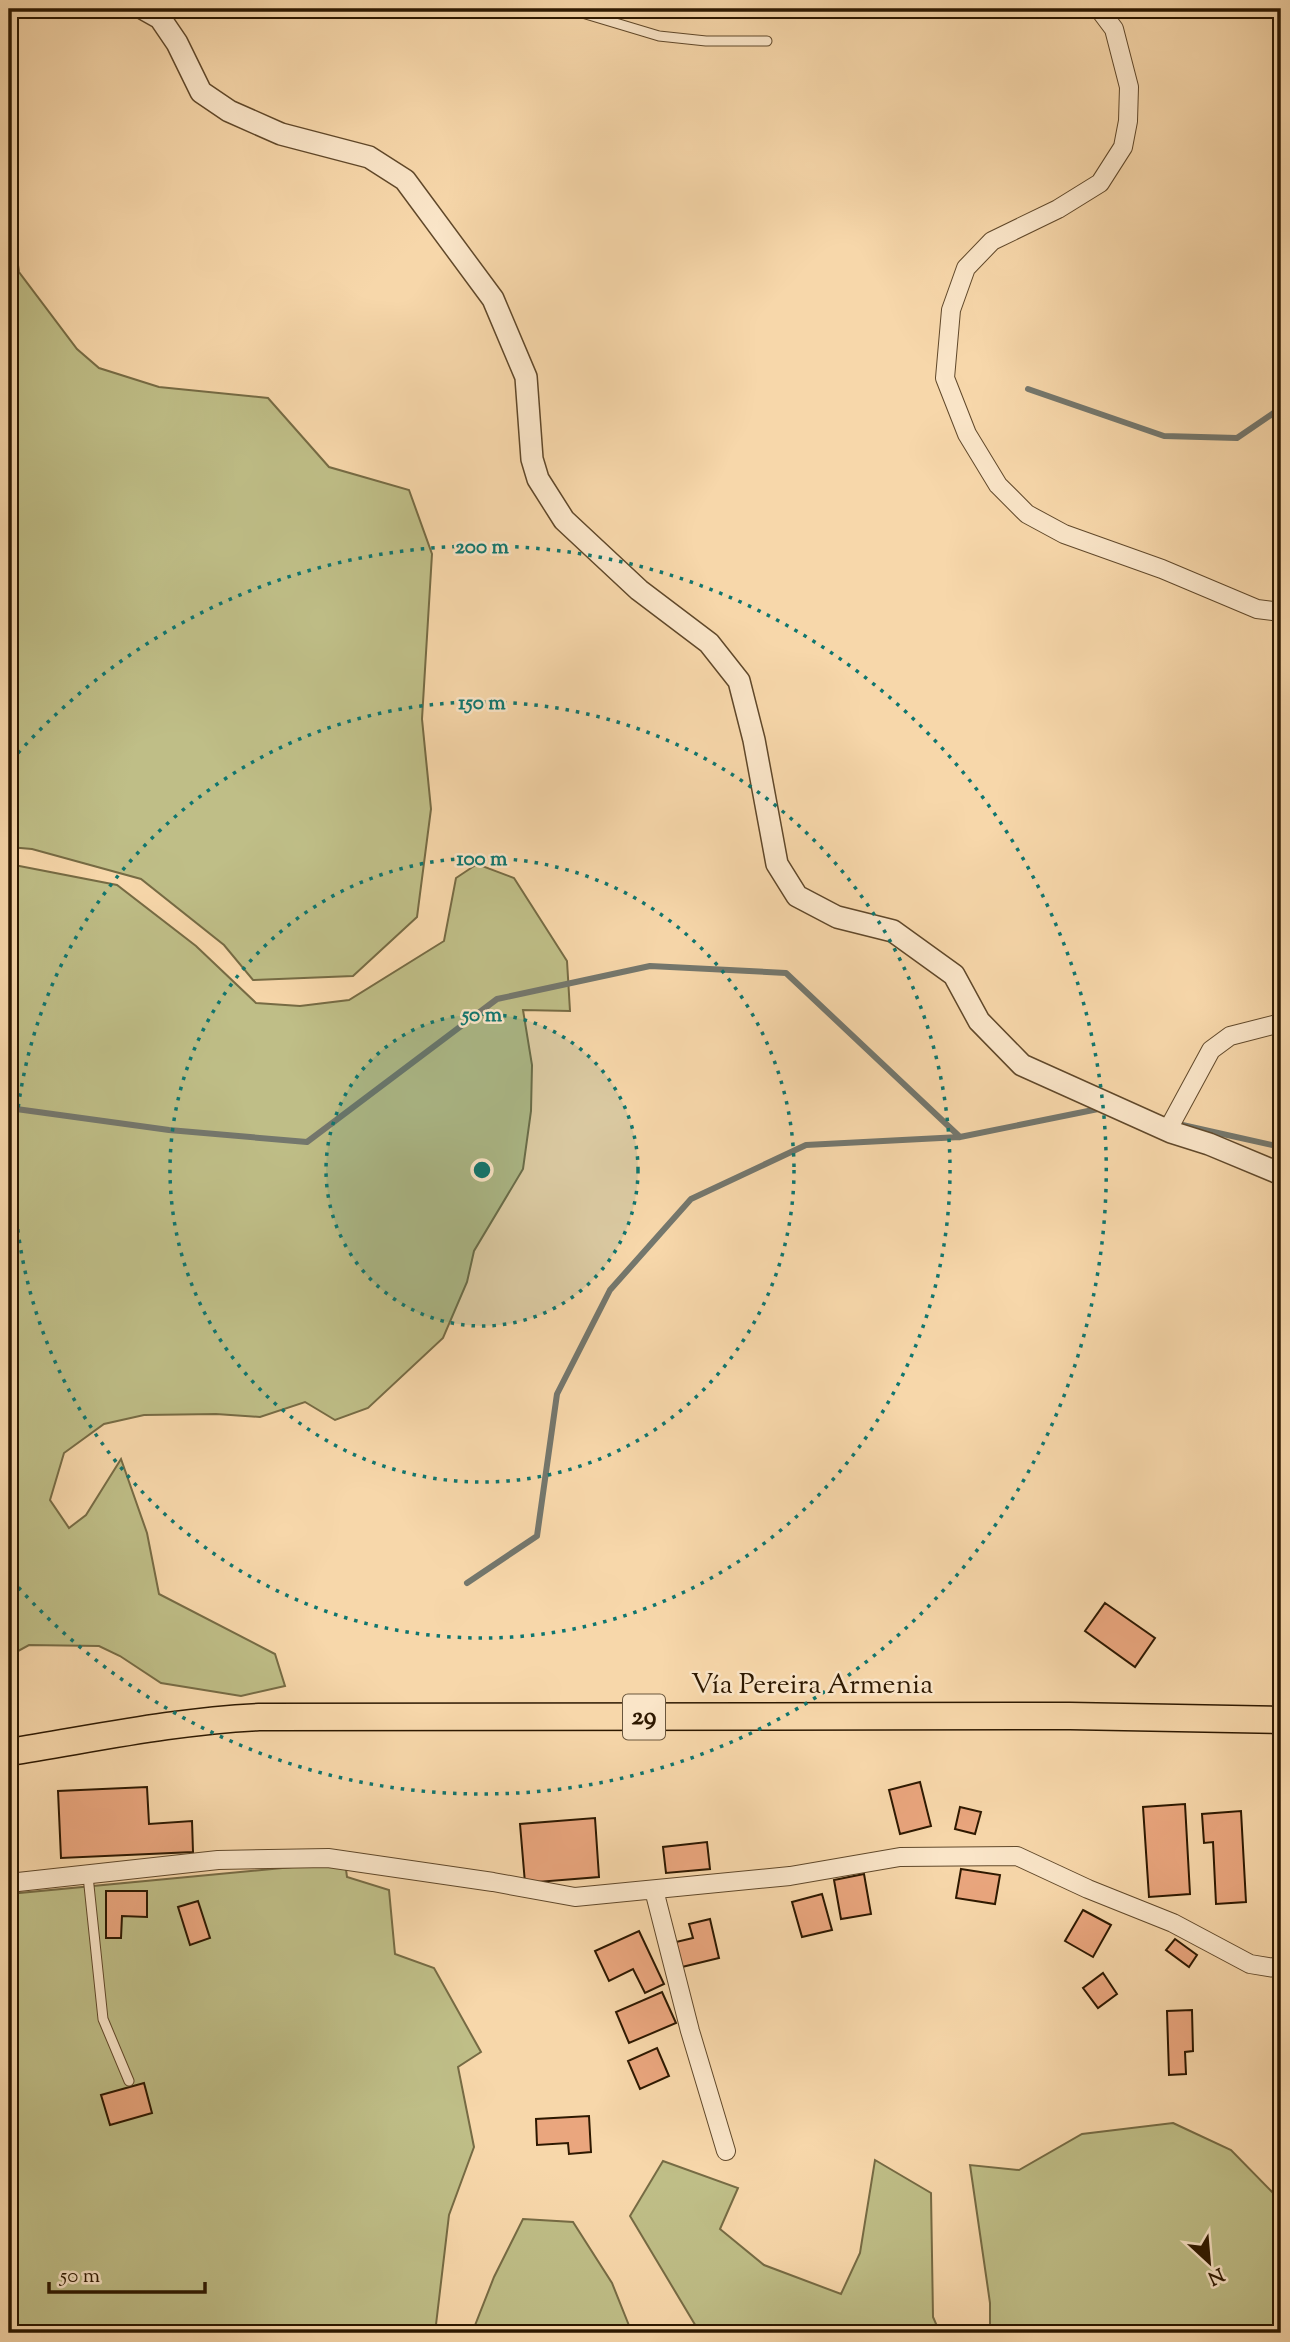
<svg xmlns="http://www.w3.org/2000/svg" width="1290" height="2342" font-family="'Sorts Mill Goudy',serif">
<rect width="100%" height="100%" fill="#f7d7aa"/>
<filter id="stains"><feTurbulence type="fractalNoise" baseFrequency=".00286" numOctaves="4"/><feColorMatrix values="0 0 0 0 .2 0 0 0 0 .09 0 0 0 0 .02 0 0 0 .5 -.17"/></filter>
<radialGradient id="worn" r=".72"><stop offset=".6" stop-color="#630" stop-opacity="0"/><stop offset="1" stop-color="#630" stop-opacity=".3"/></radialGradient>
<path fill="#bfbe87" stroke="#766b44" stroke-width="2" d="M9 161 12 224 19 272 77 349 99 368 159 387 268 398 329 467 409 490 432 554 422 719 431 809 417 917 353 976 253 980 224 945 141 879 32 849 9 847Z
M9 864 117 885 196 946 256 1003 300 1006 349 1000 444 941 456 878 477 864 514 878 567 961 570 1011 523 1010 532 1065 531 1111 523 1169 474 1251 467 1282 443 1338 368 1408 335 1420 305 1402 260 1417 216 1414 144 1415 104 1424 64 1453 50 1500 69 1528 86 1515 121 1459 147 1533 159 1594 275 1654 285 1686 241 1696 161 1683 120 1656 99 1646 29 1645 9 1656Z
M345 1862 347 1877 389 1890 395 1954 434 1968 481 2052 458 2067 474 2147 449 2215 435 2333H9V1894Z
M1173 2123 1231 2150 1281 2201V2333H990V2303L970 2165 1019 2170 1082 2134Z
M875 2160 931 2193 933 2317 940 2333H700L630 2216 663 2161 738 2188 720 2229 764 2265 841 2294 860 2253Z
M523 2219 573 2222 612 2283 630 2328 629 2333H472L494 2277Z"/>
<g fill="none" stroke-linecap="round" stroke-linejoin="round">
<path stroke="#74776d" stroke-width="6" d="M1028 389 1164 436 1237 438 1281 408
M9 1108 169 1130 307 1142 497 999 650 966 786 973 960 1137
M1178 1124 1281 1147
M467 1583 537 1536 557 1394 610 1290 691 1199 806 1145 960 1137 1103 1108"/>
</g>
<path fill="#eaa67e" stroke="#2d1800" stroke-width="2" d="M1105 1603 1155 1638 1135 1667 1085 1631Z
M920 1782 931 1826 900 1834 889 1790Z
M147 1787 149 1824 192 1821 193 1852 61 1858 58 1791Z
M1185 1804 1190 1894 1149 1897 1143 1807Z
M960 1807 981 1812 975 1834 955 1829Z
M1241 1811 1246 1902 1216 1904 1213 1842 1204 1843 1202 1814Z
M595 1818 599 1877 525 1883 520 1824Z
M707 1842 710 1869 666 1873 663 1847Z
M961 1869 1000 1875 995 1904 956 1898Z
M864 1874 871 1914 841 1919 834 1880Z
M106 1891H147V1917L122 1916 121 1938H106Z
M822 1894 832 1930 802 1937 792 1902Z
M198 1901 210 1938 190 1945 178 1907Z
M1083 1910 1111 1925 1093 1957 1065 1941Z
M710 1919 719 1958 682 1967 676 1942 693 1938 689 1924Z
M639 1931 664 1984 645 1993 633 1969 609 1981 595 1951Z
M1175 1939 1197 1955 1189 1967 1166 1950Z
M1103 1973 1117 1994 1098 2008 1083 1988Z
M662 1992 676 2023 629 2043 616 2012Z
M1192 2010 1193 2051 1185 2052 1186 2074 1169 2075 1167 2011Z
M657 2048 669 2076 640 2089 628 2061Z
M144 2083 152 2113 110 2125 101 2095Z
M589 2116 591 2152 569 2154 568 2143 537 2145 536 2119Z"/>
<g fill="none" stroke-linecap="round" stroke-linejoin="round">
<g stroke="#60482a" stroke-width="11">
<path id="service" d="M569 9 659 36 706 41H767
M88 1876 103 2019 129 2081"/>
</g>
<g stroke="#60482a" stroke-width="20">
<path id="minor" d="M1099 9 1114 29 1129 87 1128 121 1123 147 1100 183 1058 209 992 241 966 268 951 310 945 378 967 434 998 485 1027 514 1064 534 1162 569 1257 609 1281 612
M1171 1132 1172 1122 1211 1050 1230 1036 1281 1023
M9 1883 218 1860 328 1858 493 1882 575 1897 790 1876 900 1857 1017 1856 1088 1889 1173 1923 1250 1964 1281 1969
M654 1890 690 2031 726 2151"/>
</g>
<g stroke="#60482a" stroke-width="24">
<path id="tertiary" d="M144 9 160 18 177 43 201 92 229 111 281 134 369 157 405 180 493 299 526 377 532 459 538 479 564 520 639 590 709 643 739 681 754 740 777 864 797 896 837 917 893 931 954 975 979 1021 1022 1065 1171 1132 1209 1144 1281 1174"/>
</g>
<g stroke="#2d1800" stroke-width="29">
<path id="primary" d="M9 1752C92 1739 175 1721 259 1717L1070 1716 1281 1720"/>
</g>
<use href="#service" stroke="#fae5c8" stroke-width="9"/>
<use href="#minor" stroke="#fae5c8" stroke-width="18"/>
<use href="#tertiary" stroke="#fae5c8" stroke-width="21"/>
<use href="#primary" stroke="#f7d7aa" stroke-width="26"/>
</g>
<circle cx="482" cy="1170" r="156" fill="#0f766e" fill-opacity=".12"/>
<g fill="none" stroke="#0f766e" stroke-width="3.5" stroke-dasharray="3.5 7">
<circle cx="482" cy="1170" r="156"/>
<circle cx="482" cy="1170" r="312"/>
<circle cx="482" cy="1170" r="468"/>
<path d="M11 761A624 624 0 1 1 11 1579"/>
</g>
<g text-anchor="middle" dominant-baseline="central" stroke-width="5" stroke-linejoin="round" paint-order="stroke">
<rect fill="#fae5c8" stroke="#6a563c" stroke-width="2" x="623" y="1694.5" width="42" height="45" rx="5"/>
<g font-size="26" font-weight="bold" fill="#2d1800">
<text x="644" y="1717">29</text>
</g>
<g font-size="28" fill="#2d1800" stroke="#fae5c8">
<text x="812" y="1686">Vía Pereira Armenia</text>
</g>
</g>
<circle cx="482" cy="1170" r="10" fill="#0f766e" stroke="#fae5c8" stroke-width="3.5"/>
<g font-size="21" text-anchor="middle" font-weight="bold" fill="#0f766e" stroke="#fae5c8" stroke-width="5" stroke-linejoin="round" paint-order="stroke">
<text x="482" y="553">200 m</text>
<text x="482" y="709">150 m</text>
<text x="482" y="865">100 m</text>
<text x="482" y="1021">50 m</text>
</g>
<rect width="1290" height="2342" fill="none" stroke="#f7d7aa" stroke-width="35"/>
<rect x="10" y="10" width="1269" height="2321" fill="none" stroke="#2d1800" stroke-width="3.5"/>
<rect x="18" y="18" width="1255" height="2307" fill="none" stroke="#2d1800" stroke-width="2"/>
<g transform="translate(1209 2262) rotate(154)" stroke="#fae5c8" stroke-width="5" paint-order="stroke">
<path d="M0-5L12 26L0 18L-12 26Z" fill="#2d1800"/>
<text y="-10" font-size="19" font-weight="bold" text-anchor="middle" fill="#2d1800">N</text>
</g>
<path d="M49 2282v10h156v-10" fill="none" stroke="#2d1800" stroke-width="3.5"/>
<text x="60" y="2282" font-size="21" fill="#2d1800" stroke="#fae5c8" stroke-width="5" paint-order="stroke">50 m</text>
<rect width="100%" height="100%" filter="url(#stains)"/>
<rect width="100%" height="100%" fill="url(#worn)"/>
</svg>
